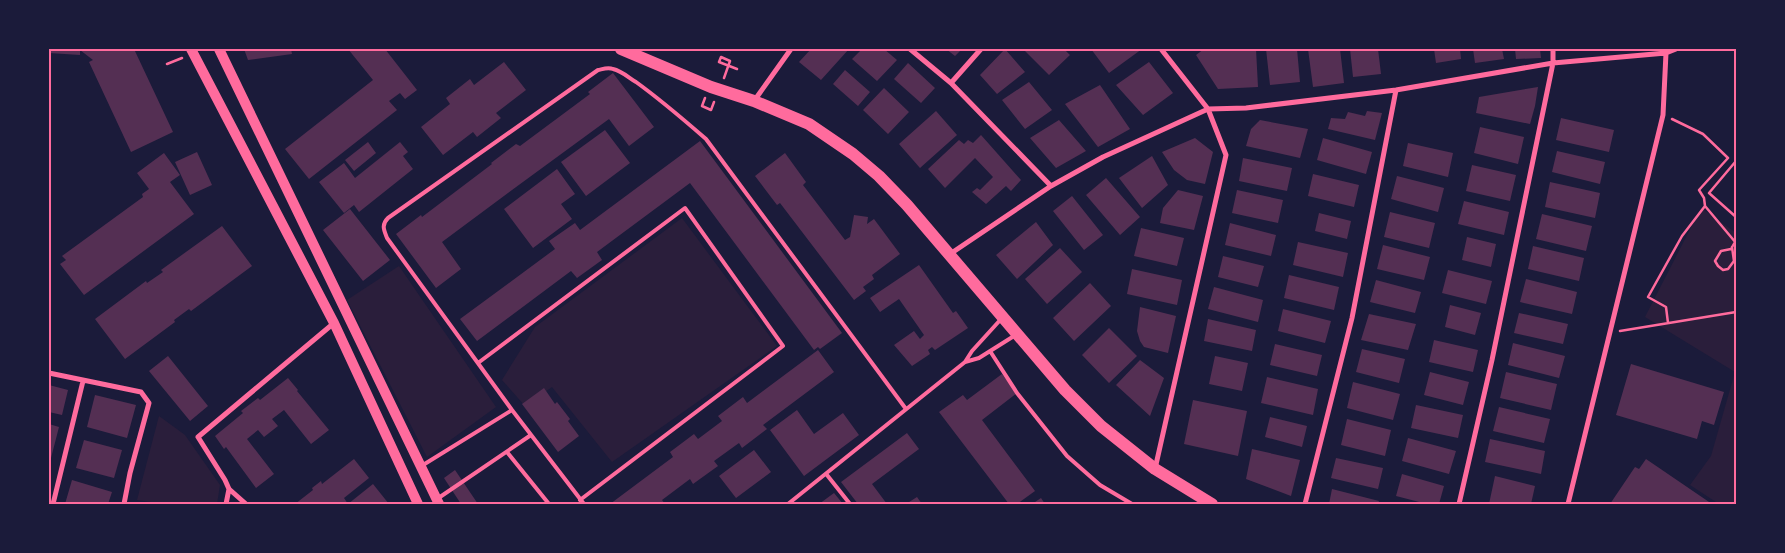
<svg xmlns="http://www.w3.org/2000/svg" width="1785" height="553" font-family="Manrope,sans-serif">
<rect width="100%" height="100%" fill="#1b1b3a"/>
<path fill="#2a1e3b" d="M1701 208 1736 233V504H1719L1690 485 1711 456 1735 372 1645 317Z
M682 218 777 346 612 462 552 387 525 406 502 380 535 327Z
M399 266 496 407 427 457 347 300Z
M159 416 185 435 220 485 217 504H165L137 500Z"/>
<path fill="#542f53" d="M49 49H134L173 132 131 152 89 62 93 60 80 50V55L49 53Z
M244 49H291L292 54 248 60Z
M348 49H385L417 90 405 99 400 93 389 101 397 110 309 179 285 149 373 80Z
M811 49H849L821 80 799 62Z
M862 49H884L897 60 877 81 852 59Z
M946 49H962L955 56Z
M1005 49 1025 72 997 94 980 75Z
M1023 49H1064L1070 55 1049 75Z
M1091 49H1142L1109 73Z
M1204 49H1256L1258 87 1218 89 1196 55Z
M1266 49H1297L1300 82 1270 85Z
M1308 49H1340L1344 83 1313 87Z
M1350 49H1378L1381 74 1353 77Z
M1434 49H1460L1461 59 1436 63Z
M1473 49H1502L1504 59 1475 63Z
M1515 49H1540L1541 58 1516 59Z
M504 62 526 90 496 113 501 118 477 137 473 132 443 155 421 127 450 104 446 98 470 79 474 85Z
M1149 62 1173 93 1143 115 1116 85Z
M908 63 935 88 921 103 894 79Z
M845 70 870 92 858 106 833 84Z
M613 73 654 127 629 146 609 119 512 190 442 242 461 269 436 288 396 234 421 215 422 217 492 164 491 163 516 144 520 146 590 94 588 92Z
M1029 82 1052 110 1025 129 1002 100Z
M1100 85 1130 129 1098 147 1065 104Z
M1538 87 1535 106 1530 124 1476 113 1479 97Z
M884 88 909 112 888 134 863 110Z
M936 111 957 135 920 168 899 144Z
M1367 111 1382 113 1375 140 1328 129 1331 118 1345 119 1348 112 1365 116Z
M1561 118 1614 130 1609 152 1556 140Z
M1059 120 1086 151 1056 168 1030 138Z
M1260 120 1308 129 1300 158 1246 146 1251 129Z
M1480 127 1524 137 1518 164 1474 153Z
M605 130 630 163 586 196 561 162Z
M981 135 1021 180 1011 191 1006 186 986 204 972 192 977 188 980 190 993 177 975 158 945 188 928 169 959 140 964 144 968 140 973 143Z
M1195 138 1213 152 1205 184 1187 180 1174 170 1162 152Z
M1323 138 1372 152 1366 174 1317 160Z
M700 141 842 333 820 349 818 347 814 350 690 183 597 252 602 260 577 278 571 271 477 341 460 319 555 249 549 241 575 223 580 230Z
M368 142 376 153 354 171 345 160Z
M400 142 408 152 403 156 413 169 359 212 354 205 344 213 319 182 344 163 355 178Z
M1408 143 1453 153 1448 177 1403 166Z
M1557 151 1605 162 1600 184 1552 172Z
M197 152 212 185 190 195 175 162Z
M164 153 180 175 170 182 194 214 84 295 60 264 66 260 62 256 143 197 142 194 149 189 137 173Z
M785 153 806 182 803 185 845 240 850 237 854 215 868 217 867 224 874 219 900 254 872 275 874 279 863 287 866 291 854 300 780 203 777 205 755 176Z
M1152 156 1168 185 1142 208 1119 178Z
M1243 158 1292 168 1287 191 1239 181Z
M1472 165 1516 175 1510 201 1466 191Z
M557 169 575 194 561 204 572 219 533 248 504 209Z
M1313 174 1359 185 1354 207 1308 196Z
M1397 176 1444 188 1438 212 1391 199Z
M1106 178 1140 217 1120 235 1086 195Z
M1550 182 1600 193 1595 218 1545 207Z
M1178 190 1203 196 1194 230 1160 223 1163 208Z
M1237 190 1283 200 1278 223 1232 213Z
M1072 196 1103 235 1084 250 1053 211Z
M1464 201 1509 212 1504 235 1458 224Z
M350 209 390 260 363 281 323 230Z
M1390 212 1435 223 1429 248 1384 237Z
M1319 213 1351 221 1347 239 1315 231Z
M1542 214 1592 226 1586 251 1536 239Z
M1036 222 1053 245 1017 279 996 255Z
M1230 223 1276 235 1271 256 1225 245Z
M222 226 252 266 191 311 189 309 174 320 175 322 125 359 95 319 146 281 147 283 163 272 161 270Z
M1141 228 1184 238 1177 266 1134 256Z
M1467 237 1496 244 1491 267 1462 260Z
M1298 242 1348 253 1343 277 1293 265Z
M1383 245 1430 257 1424 280 1377 269Z
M1533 246 1584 258 1579 281 1528 269Z
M1060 248 1082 272 1047 304 1025 279Z
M1223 256 1264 266 1258 287 1218 277Z
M919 265 953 313 956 311 968 328 935 350 932 347 928 350 930 354 912 366 894 345 914 331 920 339 924 335 899 299 880 312 870 298Z
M1132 269 1182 280 1177 305 1127 294Z
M1448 270 1492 281 1486 304 1442 293Z
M1289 275 1339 287 1334 310 1284 298Z
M1526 279 1577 292 1572 314 1520 302Z
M1376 280 1421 292 1415 313 1370 302Z
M1090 283 1111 306 1074 341 1053 318Z
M1214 287 1263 300 1258 322 1208 309Z
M1450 305 1481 313 1475 335 1445 327Z
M1140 307 1176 316 1168 353 1144 347 1140 341 1137 331Z
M1283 309 1331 321 1325 343 1278 331Z
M1519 313 1568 324 1563 344 1514 333Z
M1369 314 1416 324 1408 350 1361 340Z
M1208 319 1256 330 1252 351 1204 341Z
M1109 328 1137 356 1109 383 1082 355Z
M1434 340 1478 350 1473 372 1429 362Z
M1513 343 1565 356 1559 378 1508 365Z
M1275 344 1322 355 1317 376 1270 365Z
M1362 349 1405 359 1399 383 1356 372Z
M818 350 834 372 763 425 767 429 742 448 739 443 714 461 718 466 693 484 690 479 662 500 665 504H610L673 457 670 452 694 434 698 439 722 421 718 416 743 397 747 403Z
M168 356 208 406 190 421 149 371Z
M1215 356 1248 363 1242 391 1209 384Z
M1140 360 1164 378 1150 416 1116 385Z
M1631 364 1724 392 1714 425 1702 421 1697 439 1616 415Z
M1430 372 1469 382 1463 405 1424 395Z
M1506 372 1557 384 1551 410 1500 398Z
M1002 374 1017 393 982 420 1035 491 1017 504H1009L939 412 963 395 967 400Z
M1267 377 1318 389 1313 415 1261 403Z
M288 378 298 390 297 391 329 430 311 444 284 410 272 419 278 426 264 437 258 430 247 439 274 474 256 488 226 447 224 449 215 436 243 413 241 411 258 398 260 400Z
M1353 382 1400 394 1393 420 1347 408Z
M49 385 68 390 62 415 49 412Z
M544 388 555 404 557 402 570 419 568 421 579 436 558 452 522 404Z
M95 395 136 405 127 438 87 427Z
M1193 400 1247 411 1238 456 1184 444Z
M1416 405 1463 415 1458 438 1411 428Z
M1499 407 1550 419 1544 443 1493 431Z
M797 410 814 434 843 413 859 435 804 476 770 430Z
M1270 417 1307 426 1302 447 1265 437Z
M1347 419 1391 430 1385 456 1341 445Z
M49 424 59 427 51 458 49 457Z
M907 433 919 449 872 484 887 504H858L841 482Z
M1408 438 1456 451 1449 474 1402 461Z
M1490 439 1545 451 1541 474 1485 462Z
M84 440 122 450 114 478 76 468Z
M1252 449 1300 460 1291 496 1246 479Z
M754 450 771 472 736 498 719 476Z
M1336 458 1383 468 1378 489 1331 478Z
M354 459 369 478 344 498 348 504 373 484 389 504H295L313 490 312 488 321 481 322 484Z
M1646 459 1712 504H1610L1635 467 1639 469Z
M455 470 478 504H461L444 478Z
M1402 474 1444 486 1439 504H1427L1396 496Z
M1495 476 1535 486 1531 504H1489Z
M72 480 112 492 108 504H65Z
M1332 489 1379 501 1378 504H1329Z
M834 493 843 504H819Z
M917 497 922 504H906Z
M1041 498 1045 504H1032Z"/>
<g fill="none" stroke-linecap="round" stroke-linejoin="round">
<path stroke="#ff6b9d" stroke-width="2.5" d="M167 64 182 58
M724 78 730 61 721 57 719 62 737 69
M705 98 702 106 711 110 714 102
M1736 161 1709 193 1736 217
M1705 206 1736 243
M1732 247 1734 261 1728 269 1723 270 1718 266 1715 261 1721 251 1731 249 1735 242
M1668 323 1666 307 1648 297 1682 236 1705 206 1704 198 1699 190 1728 158 1703 134 1672 119
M1620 331 1736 312"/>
<path stroke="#ff6b9d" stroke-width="4" d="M990 351 1017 393 1067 456 1100 485 1132 504
M965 362 972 351 1002 318
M478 363 685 208 783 346 580 500
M507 452 549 504
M423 465 512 410
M827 475 850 504
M437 499 531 435
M584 504 512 410 387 238C384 230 381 225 388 218L598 70C603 69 608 67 613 69 622 71 629 78 636 82 661 100 683 119 706 139L906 409
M788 504 965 362 979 358 1014 336"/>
<path stroke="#ff6b9d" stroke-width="5" d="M910 49 951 83 1051 186
M951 83 981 49
M754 101 791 49
M950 254 1051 186 1103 157 1208 109 1246 108 1396 90 1553 63 1666 53 1676 49
M49 373 141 392 149 403 130 473 124 504
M1155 469 1226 155 1208 109 1161 49
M53 504 83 381
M226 504 229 489
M246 504 229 489 225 480 198 437 334 323
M1305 504 1352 318 1396 90
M1459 504 1492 360 1553 63V49
M1568 504 1663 115 1666 53"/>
<path stroke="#ff6b9d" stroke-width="10" d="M191 49 334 323 418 504
M219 49 439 504"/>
<path stroke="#ff6b9d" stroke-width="12" d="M621 49 711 87 754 101 809 124 853 154 879 176 907 205 1065 390 1101 426 1155 469 1212 504"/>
</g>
<rect width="1785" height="553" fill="none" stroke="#1b1b3a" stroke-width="100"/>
<rect x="50" y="50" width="1685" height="453" fill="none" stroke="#ff6b9d" stroke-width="2"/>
</svg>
